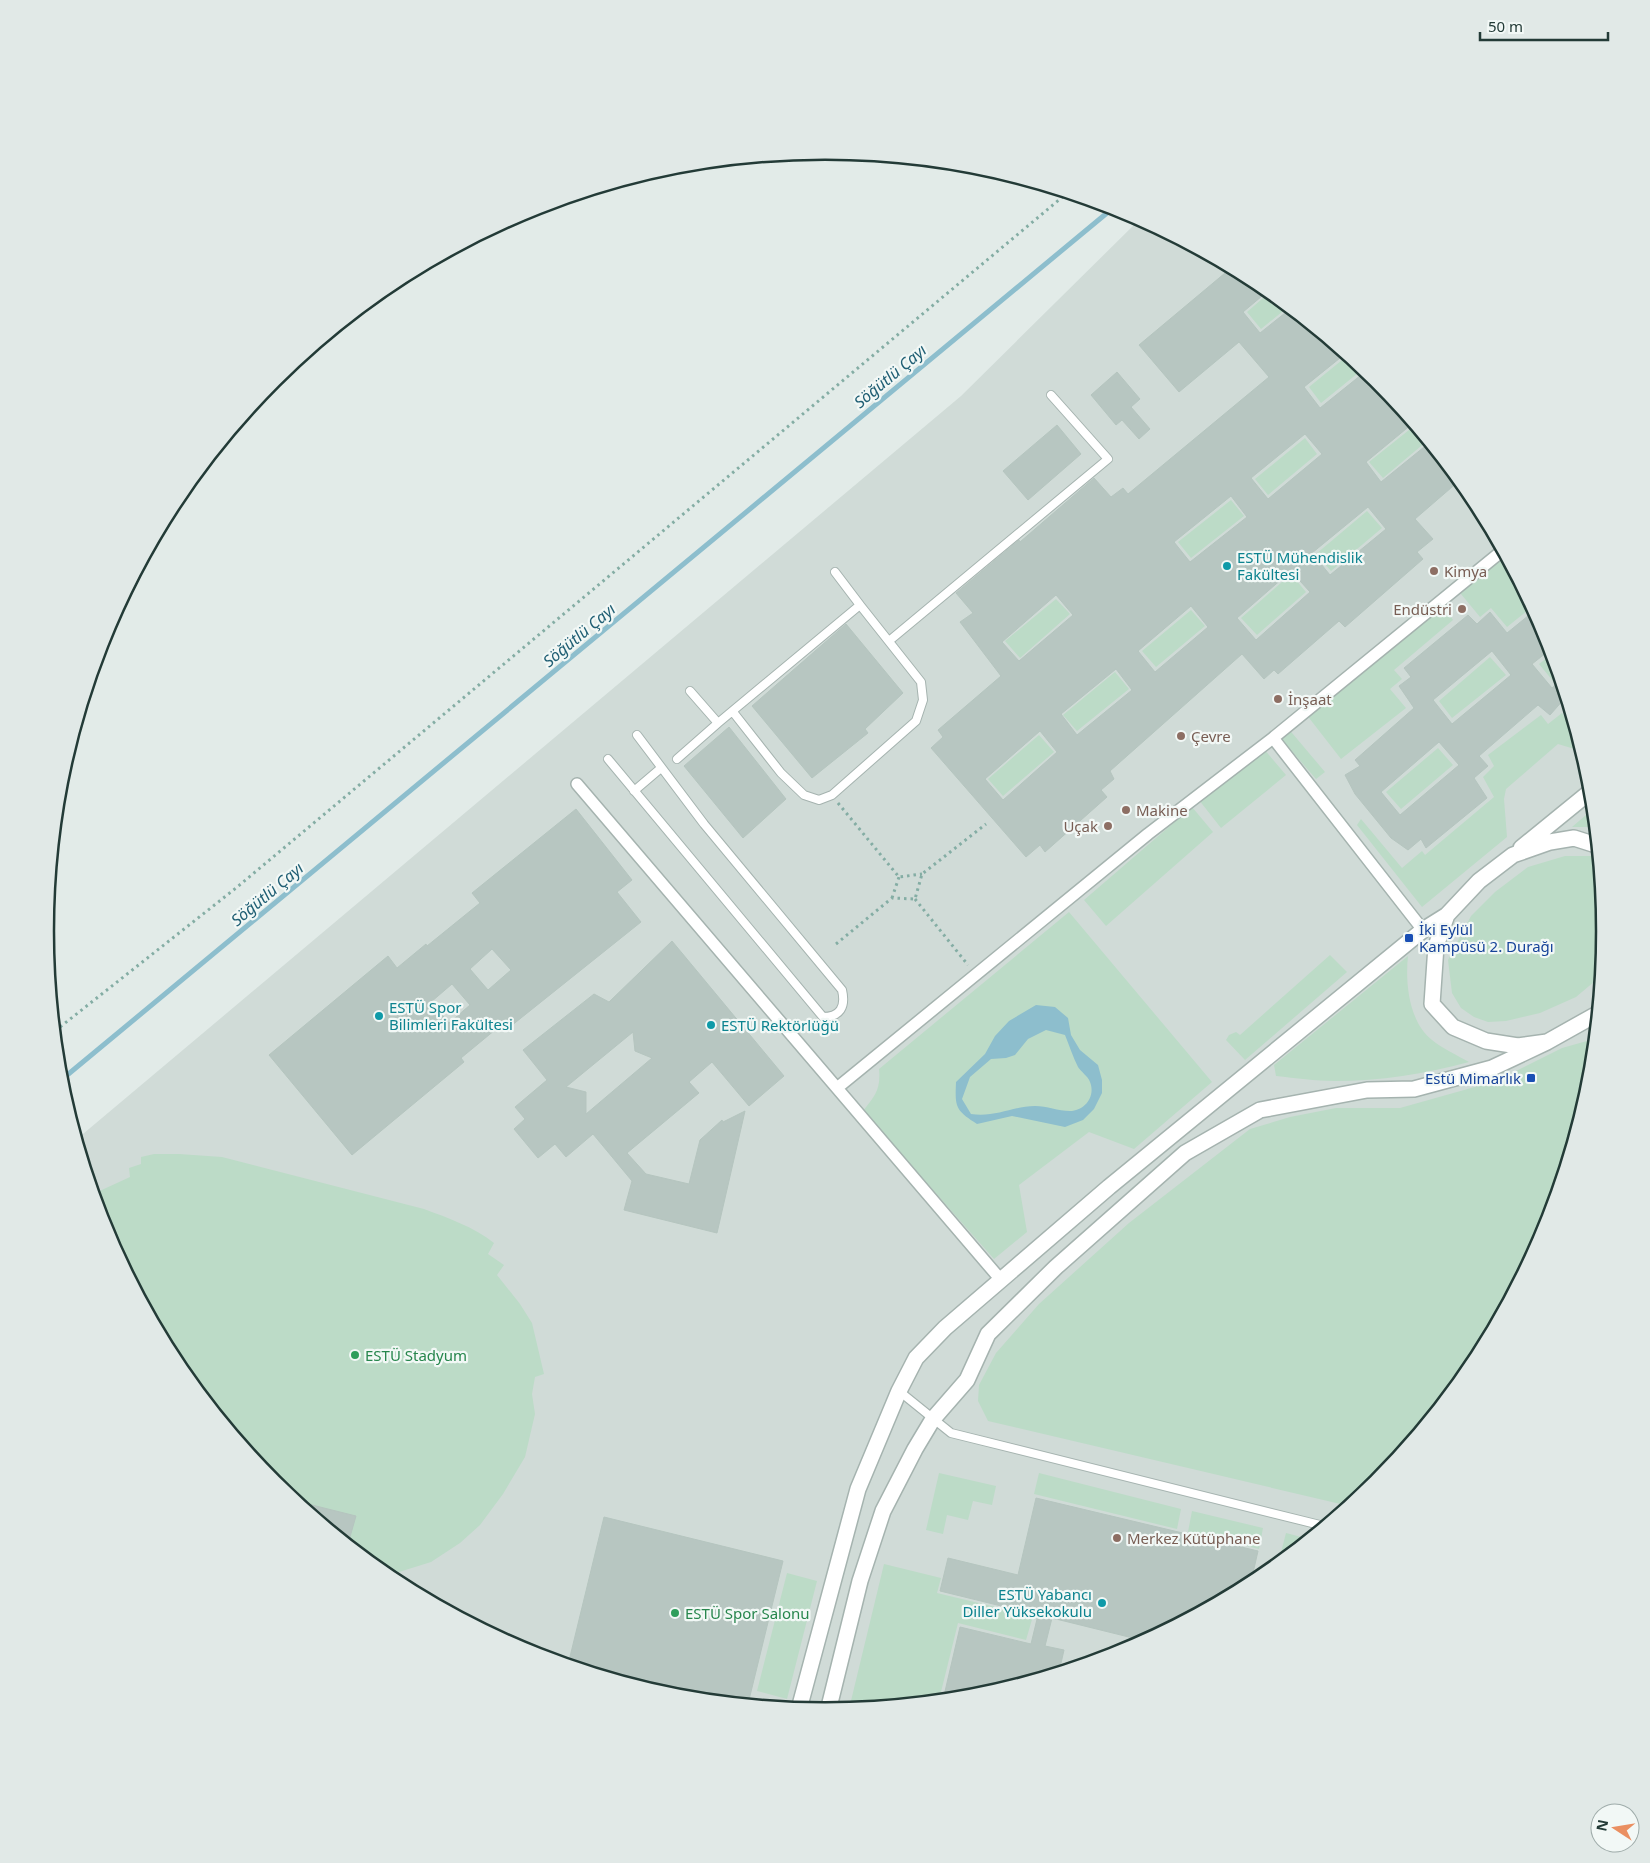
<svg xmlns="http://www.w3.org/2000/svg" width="1650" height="1863" font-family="'Noto Sans',sans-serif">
<rect width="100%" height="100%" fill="#e2ebe8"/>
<path fill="#d0dbd7" d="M1140 219 1259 283 1377 380 1474 498 1546 633 1590 780 1605 932 1590 1084 1546 1230 1473 1365 1376 1483 1258 1580 1123 1652 977 1697 825 1711 673 1696 526 1652 391 1580 273 1483 176 1365 104 1230 77 1139 961 396Z"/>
<path fill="#bcdbc7" d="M1270 292 1288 307 1261 329 1247 312Z
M1347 356 1363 369 1321 403 1309 387Z
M1414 426 1427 441 1383 478 1369 462Z
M1305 438 1317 454 1268 495 1255 479Z
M1231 500 1244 516 1191 558 1178 542Z
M1367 511 1382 528 1331 571 1316 554Z
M1501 549 1532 607 1507 627 1491 608 1480 617 1456 588Z
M1291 574 1306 592 1257 635 1241 618Z
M1056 599 1070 614 1020 658 1005 641Z
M1439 600 1453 620 1394 670 1402 679 1390 689 1406 708 1341 759 1306 714Z
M1191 610 1205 626 1156 667 1142 651Z
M1552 654 1559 676 1553 681 1539 664Z
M1490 657 1506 675 1452 718 1439 701Z
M1115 672 1129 689 1077 731 1063 715Z
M1562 713 1573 730 1575 729 1581 751 1558 744 1506 789 1504 799 1507 837 1422 907 1357 825 1361 819 1402 868 1422 851 1425 855 1494 797 1483 777 1494 766 1488 755 1541 715 1548 724Z
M1287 727 1325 772 1316 779 1278 735Z
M1039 735 1054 752 1003 796 988 779Z
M1263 748 1286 775 1221 828 1199 800Z
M1438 748 1453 765 1401 809 1386 792Z
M1192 807 1213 832 1106 926 1084 900Z
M1593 809 1595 827H1572Z
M1565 856H1592L1598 858 1605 932 1601 976 1576 997 1540 1013 1506 1021 1488 1022 1474 1017 1461 1008 1452 993 1448 960 1471 916 1495 892 1528 867Z
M1069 912 1212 1082 1134 1149 1089 1132 1019 1185 1027 1232 994 1259 863 1111C875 1096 881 1089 879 1069Z
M1330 955 1347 972 1245 1060 1226 1040 1229 1035 1236 1032 1240 1035Z
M1408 956C1405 983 1409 1022 1432 1040 1443 1049 1457 1055 1469 1062 1425 1074 1380 1081 1335 1081 1315 1081 1296 1078 1276 1076L1274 1065Z
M1587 1041 1594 1045 1591 1076 1546 1230 1473 1365 1376 1483 1349 1506 988 1421 978 1401 979 1385 996 1353 1039 1304 1129 1223 1250 1129 1290 1117 1336 1108H1400L1496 1081 1562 1048Z
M154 1154H179L222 1157 424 1209C448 1218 474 1227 494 1243L488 1254 504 1265 497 1275 520 1304 532 1323 544 1374 535 1377 532 1394 535 1414 525 1457 503 1494 480 1525 460 1543 431 1562 399 1572 384 1574 273 1483 176 1365 104 1230 93 1194 130 1177 129 1168 141 1164V1157Z
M939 1473 996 1486 992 1505 973 1501 968 1520 947 1515 943 1534 926 1530Z
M1039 1473 1181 1509 1177 1529 1034 1494Z
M1192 1511 1263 1528 1259 1549 1188 1532Z
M1286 1533 1309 1539 1278 1564Z
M884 1564 941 1578 937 1593 1033 1616 1026 1640 958 1623 939 1700 849 1709Z
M787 1573 817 1581 787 1699 757 1691Z"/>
<path fill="#8dbecd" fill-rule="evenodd" d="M1036 1005 1055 1007 1068 1018 1071 1035 1080 1050 1098 1065 1102 1080V1093L1094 1109 1083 1120 1065 1127 1012 1116 977 1124C955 1110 955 1107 956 1082L985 1054 995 1036 1009 1021ZM1046 1030 1065 1035C1069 1045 1073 1057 1078 1067 1081 1072 1088 1076 1090 1082 1096 1097 1084 1111 1070 1111 1058 1111 1047 1106 1035 1106 1013 1106 994 1118 971 1114L962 1099 970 1077 991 1059 1006 1058 1015 1055 1028 1039Z"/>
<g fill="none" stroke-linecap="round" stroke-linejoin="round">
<path stroke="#8dbecd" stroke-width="5" d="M60 1081 1113 208"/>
</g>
<path fill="#b7c6c1" stroke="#b5c5bf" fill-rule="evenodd" d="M1231 268 1259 283 1268 291 1243 312 1260 333 1290 309 1345 354 1304 387 1320 408 1366 371 1377 380 1412 424 1366 462 1381 482 1429 443 1459 481 1415 519 1433 539 1417 552 1423 559 1345 627 1339 621 1278 674 1274 670 1264 679 1242 654 1110 771 1114 779 1101 790 1107 797 1045 852 1040 845 1026 857 931 748 943 737 938 730 1001 676 960 622 973 613 956 593 1019 540 1020 542 1094 478 1111 497 1123 488 1128 494 1269 377 1239 342 1179 392 1139 345ZM1305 434 1322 454 1268 499 1251 478ZM1231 496 1247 517 1190 562 1174 542ZM1368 507 1386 529 1330 575 1312 553ZM1291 571 1310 592 1256 640 1237 618ZM1056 595 1073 615 1019 661 1002 642ZM1191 606 1208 627 1155 672 1138 651ZM1116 669 1132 690 1077 735 1061 714ZM1040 731 1057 752 1003 800 985 779Z
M1117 372 1140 399 1131 407 1150 429 1139 439 1122 420 1116 425 1091 395Z
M1057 425 1081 454 1028 500 1003 471Z
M1534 611 1546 633 1551 649 1532 664 1552 688 1560 681 1565 698 1550 715 1538 705 1479 756 1488 766 1474 778 1487 798 1426 848 1421 839 1408 850 1391 838 1355 794 1345 775 1360 766 1355 760 1414 708 1399 686 1411 677 1404 668 1468 615 1477 624 1490 612 1507 633ZM1492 651 1511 675 1452 724 1433 700ZM1439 742 1459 765 1400 815 1381 792Z
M846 624 903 693 865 729 868 733 812 778 752 706Z
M729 727 786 799 743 838 684 766Z
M576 809 632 880 617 892 641 922 506 1030 501 1025 461 1058 464 1062 352 1155 269 1055 388 956 397 968 426 944 427 946 480 903 472 893ZM492 949 511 970 488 990 470 969ZM452 984 470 1005 449 1023 431 1002Z
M672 941 784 1076 749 1106 712 1062 689 1082 699 1093 627 1153 646 1174 689 1184 700 1140 722 1120 723 1122 745 1111 717 1233 624 1210 632 1181 593 1134 566 1157 555 1144 538 1158 514 1129 525 1119 515 1107 547 1080 523 1050 594 994 609 1002ZM633 1032 635 1051 652 1058 586 1114V1092L566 1087Z
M1036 1498 1258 1551 1253 1573 1264 1576 1258 1580 1145 1641 1052 1618 1045 1646 1064 1650 1059 1672 977 1697 943 1700 960 1627 1031 1644 1038 1615 940 1591 948 1558 1018 1575Z
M296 1501 356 1516 348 1544Z
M604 1517 783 1561 748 1704 673 1696 568 1665Z"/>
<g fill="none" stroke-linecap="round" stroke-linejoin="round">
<g stroke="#a5b3af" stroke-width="10">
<path id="service" d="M889 641 1108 459 1051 395
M690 691 718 723
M733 712 781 773 804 795 819 800 832 795 916 721 923 700 921 682 860 605
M608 759 823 1017C840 1017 846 1007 842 990L704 824 637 735
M677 759 718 723 860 605 835 572
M634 791 661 768
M899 1391 951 1433 1324 1526"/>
</g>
<g stroke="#a5b3af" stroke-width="14">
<path id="pedestrian" d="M1273 738 1423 930
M577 784 1001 1280
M837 1088 1148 834 1273 738 1502 551"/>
</g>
<g stroke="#a5b3af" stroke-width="18">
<path id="tertiary" d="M1596 845 1574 838 1550 842 1513 855 1479 881 1447 915 1436 946 1432 1004 1453 1027 1486 1041 1518 1046 1547 1042 1597 1014
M1521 848 1591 791
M799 1709 858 1489 899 1391 916 1358 945 1328 1109 1187 1423 930 1447 915
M828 1711 860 1581 883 1511 915 1449 933 1419 967 1380 988 1334 1056 1267 1185 1153 1260 1110 1367 1090 1414 1089 1492 1068 1547 1042"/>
</g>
<path stroke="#84ada4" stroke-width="3" stroke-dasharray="2.5 4" stroke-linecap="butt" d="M838 803 899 877 922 874
M892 898 899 877
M915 899 968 965
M836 944 892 898 915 899 922 874 986 824
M55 1031 236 888 1066 194"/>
<use href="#service" stroke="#fff" stroke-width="8"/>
<use href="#pedestrian" stroke="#fff" stroke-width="11"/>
<use href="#tertiary" stroke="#fff" stroke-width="15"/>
</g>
<g fill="#0f9aa8" stroke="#f2f8f6" stroke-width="2">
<circle cx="1227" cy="566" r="5"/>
<circle cx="379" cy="1016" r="5"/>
<circle cx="711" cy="1025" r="5"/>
<circle cx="1102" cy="1603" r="5"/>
</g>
<g fill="#8d6e63" stroke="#f2f8f6" stroke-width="2">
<circle cx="1434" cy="571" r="5"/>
<circle cx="1462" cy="609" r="5"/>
<circle cx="1278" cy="699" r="5"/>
<circle cx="1181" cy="736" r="5"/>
<circle cx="1126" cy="810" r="5"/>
<circle cx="1108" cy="826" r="5"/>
<circle cx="1117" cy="1538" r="5"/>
</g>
<g fill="#1a4fb4" stroke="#f2f8f6" stroke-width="2">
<rect x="1404" y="933" width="10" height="10" rx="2.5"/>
<rect x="1526" y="1073" width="10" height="10" rx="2.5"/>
</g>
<g fill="#2e9e5b" stroke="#f2f8f6" stroke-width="2">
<circle cx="355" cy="1355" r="5"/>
<circle cx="675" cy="1613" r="5"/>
</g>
<g text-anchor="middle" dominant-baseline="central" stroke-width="4.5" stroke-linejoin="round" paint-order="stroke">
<g font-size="15" fill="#0d838f" stroke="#f2f8f6" text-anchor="start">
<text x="1237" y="557">ESTÜ Mühendislik<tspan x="1237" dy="17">Fakültesi</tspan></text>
<text x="389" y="1007">ESTÜ Spor<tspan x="389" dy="17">Bilimleri Fakültesi</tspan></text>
<text x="721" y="1025">ESTÜ Rektörlüğü</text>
<text x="1092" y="1594" text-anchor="end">ESTÜ Yabancı<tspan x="1092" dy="17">Diller Yüksekokulu</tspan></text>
</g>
<g font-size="15" fill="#785e54" stroke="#f2f8f6" text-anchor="start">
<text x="1444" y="571">Kimya</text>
<text x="1452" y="609" text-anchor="end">Endüstri</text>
<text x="1288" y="699">İnşaat</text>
<text x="1191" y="736">Çevre</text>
<text x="1136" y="810">Makine</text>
<text x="1098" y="826" text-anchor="end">Uçak</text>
<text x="1127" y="1538">Merkez Kütüphane</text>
</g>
<g font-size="15" fill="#164399" stroke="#f2f8f6" text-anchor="start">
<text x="1419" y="929">İki Eylül<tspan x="1419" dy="17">Kampüsü 2. Durağı</tspan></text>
<text x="1521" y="1078" text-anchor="end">Estü Mimarlık</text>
</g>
<g font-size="15" fill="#27864d" stroke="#f2f8f6" text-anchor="start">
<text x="365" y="1355">ESTÜ Stadyum</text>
<text x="685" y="1613">ESTÜ Spor Salonu</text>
</g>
<g font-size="16" font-style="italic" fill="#205f74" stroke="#f2f8f6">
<text transform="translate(890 376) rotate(-40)">Söğütlü Çayı</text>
<text transform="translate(579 635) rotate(-40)">Söğütlü Çayı</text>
<text transform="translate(267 894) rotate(-40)">Söğütlü Çayı</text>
</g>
</g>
<path d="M0 0H1650V1863H0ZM54 931a771 771 0 1 1 1542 0a771 771 0 1 1-1542 0Z" fill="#e1e9e7" fill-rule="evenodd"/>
<path fill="none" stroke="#233b37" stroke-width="2.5" d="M54 931a771 771 0 1 1 1542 0a771 771 0 1 1-1542 0Z"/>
<g transform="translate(1615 1828) rotate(282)"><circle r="24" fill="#f2f8f6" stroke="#9facaa"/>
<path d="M0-4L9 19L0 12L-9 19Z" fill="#ea8f61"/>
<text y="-8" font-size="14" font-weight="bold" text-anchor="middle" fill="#233b37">N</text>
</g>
<path d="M1480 32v8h128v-8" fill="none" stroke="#233b37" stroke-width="2.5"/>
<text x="1488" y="32" font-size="15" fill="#233b37" stroke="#f2f8f6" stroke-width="4" paint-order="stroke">50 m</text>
</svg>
